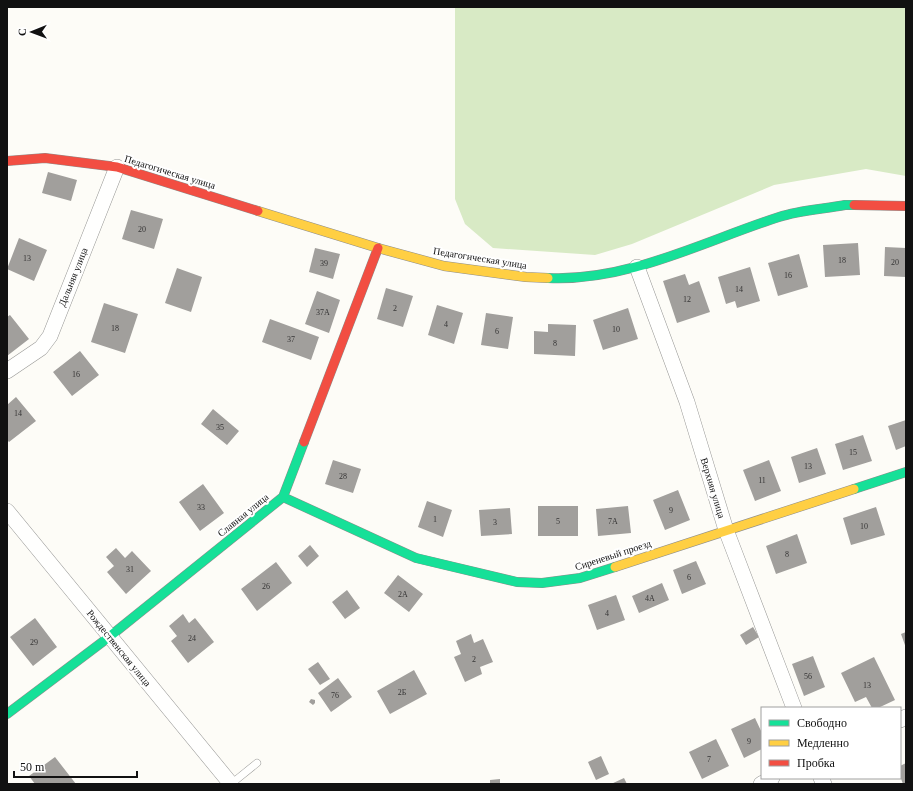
<svg xmlns="http://www.w3.org/2000/svg" width="913" height="791" font-family="'Times New Roman',serif">
<rect width="100%" height="100%" fill="#fdfcf7"/>
<path fill="#d8eac5" d="M455 7H906V176L866 169 774 185 632 244 595 255 493 248 465 224 455 199Z"/>
<path fill="#a19f9c" d="M48 172 77 180 71 201 42 193Z
M131 210 163 219 154 249 122 239Z
M19 238 47 250 34 281 7 269Z
M858 243 860 275 825 277 823 245Z
M885 247 906 248V277L884 276Z
M315 248 340 254 333 279 309 272Z
M799 254 808 287 778 296 768 263Z
M750 267 760 301 737 308 735 301 726 304 718 277Z
M177 268 202 277 191 312 165 303Z
M685 274 689 285 699 281 710 312 677 323 663 281Z
M386 288 413 296 403 327 377 319Z
M317 291 340 300 329 333 305 324Z
M104 303 138 314 125 353 91 342Z
M437 305 463 313 454 344 428 335Z
M628 308 638 339 603 350 593 320Z
M486 313 513 317 508 349 481 345Z
M10 315 29 339 7 356V317Z
M270 319 319 337 311 360 262 342Z
M548 324 576 325 575 356 534 354V331L548 332Z
M80 351 99 375 72 396 53 372Z
M16 397 36 421 9 442 7 440V405Z
M213 409 239 431 227 445 201 424Z
M906 420V446L896 450 888 426Z
M863 435 872 461 843 470 835 444Z
M817 448 826 474 799 483 791 457Z
M333 460 361 469 353 493 325 484Z
M769 460 781 491 755 501 743 470Z
M203 484 224 513 200 531 179 502Z
M678 490 690 520 665 530 653 500Z
M427 501 452 510 443 537 418 527Z
M538 506H578V536H538Z
M628 506 631 533 598 536 596 509Z
M876 507 885 535 851 545 843 518Z
M510 508 512 534 481 536 479 510Z
M797 534 807 563 776 574 766 546Z
M310 545 319 556 307 567 298 556Z
M116 548 125 558 132 551 151 571 126 594 107 572 114 566 106 557Z
M696 561 706 584 682 594 673 570Z
M276 562 292 583 257 611 241 589Z
M398 575 423 594 409 612 384 593Z
M662 583 669 600 639 613 632 596Z
M347 590 360 608 345 619 332 602Z
M616 595 625 620 597 630 588 605Z
M183 614 189 623 195 618 214 642 188 663 171 641 177 636 169 626Z
M35 618 57 647 33 666 10 637Z
M753 627 759 637 746 645 740 635Z
M906 632V648L901 634Z
M471 634 474 643 483 639 493 662 480 667 482 674 465 682 454 657 461 654 456 641Z
M813 656 825 687 804 696 792 664Z
M874 657 895 700 878 708H872L866 697 855 702 841 673Z
M318 662 330 679 320 685 308 669Z
M414 670 427 694 390 714 377 691Z
M338 678 352 697 331 712 318 693Z
M311 699 315 700V703L313 705 309 702Z
M755 718 762 733V749L744 758 731 729Z
M716 739 729 766 702 779 689 752Z
M601 756 609 774 596 780 588 762Z
M55 757 76 784H35L29 776Z
M906 763V784H903L900 776V766Z
M624 778 627 784H611Z
M500 779V784H490V780Z"/>
<g fill="none" stroke-linecap="round" stroke-linejoin="round">
<g stroke="#979795" stroke-width="8">
<path id="lane" d="M231 784 257 763"/>
</g>
<g stroke="#979795" stroke-width="16">
<path id="street" d="M637 267 687 402 726 530 794 708
M7 371 41 348 50 336 117 167
M7 511 231 784
M900 720 906 717
M821 778 824 784
M761 784 772 778"/>
</g>
<g stroke="#8e8d8b" stroke-width="10">
<path id="fast" d="M548 278C628 282 704 241 779 217 800 210 824 209 845 205H854
M854 489 906 472
M283 497 416 558 517 582 542 583 580 578 615 567
M7 714 109 637 283 497 304 442"/>
</g>
<g stroke="#8e8d8b" stroke-width="10">
<path id="slow" d="M258 211 378 248 444 266 526 277 548 278
M615 567 854 489"/>
</g>
<g stroke="#8e8d8b" stroke-width="10">
<path id="jam" d="M7 161 45 158 117 167 258 211
M854 205 906 206
M304 442 378 248"/>
</g>
<use href="#lane" stroke="#fffffe" stroke-width="7"/>
<use href="#street" stroke="#fffffe" stroke-width="15"/>
<use href="#fast" stroke="#16e098" stroke-width="9"/>
<use href="#slow" stroke="#ffcf43" stroke-width="9"/>
<use href="#jam" stroke="#f24e42" stroke-width="9"/>
</g>
<g text-anchor="middle" dominant-baseline="central" stroke-width="4" stroke-linejoin="round" paint-order="stroke">
<g font-size="8" fill="#353434">
<text x="142" y="229">20</text>
<text x="27" y="258">13</text>
<text x="842" y="260">18</text>
<text x="895" y="262">20</text>
<text x="324" y="263">39</text>
<text x="788" y="275">16</text>
<text x="739" y="289">14</text>
<text x="687" y="299">12</text>
<text x="395" y="308">2</text>
<text x="323" y="312">37А</text>
<text x="446" y="324">4</text>
<text x="115" y="328">18</text>
<text x="616" y="329">10</text>
<text x="497" y="331">6</text>
<text x="291" y="339">37</text>
<text x="555" y="343">8</text>
<text x="76" y="374">16</text>
<text x="18" y="413">14</text>
<text x="220" y="427">35</text>
<text x="853" y="452">15</text>
<text x="808" y="466">13</text>
<text x="343" y="476">28</text>
<text x="762" y="480">11</text>
<text x="201" y="507">33</text>
<text x="671" y="510">9</text>
<text x="435" y="519">1</text>
<text x="558" y="521">5</text>
<text x="613" y="521">7А</text>
<text x="495" y="522">3</text>
<text x="864" y="526">10</text>
<text x="787" y="554">8</text>
<text x="130" y="569">31</text>
<text x="689" y="577">6</text>
<text x="266" y="586">26</text>
<text x="403" y="594">2А</text>
<text x="650" y="598">4А</text>
<text x="607" y="613">4</text>
<text x="192" y="638">24</text>
<text x="34" y="642">29</text>
<text x="474" y="659">2</text>
<text x="808" y="676">56</text>
<text x="867" y="685">13</text>
<text x="402" y="692">2Б</text>
<text x="335" y="695">76</text>
<text x="749" y="741">9</text>
<text x="709" y="759">7</text>
</g>
<g font-size="10" fill="#111" stroke="#fff">
<text transform="translate(170 172) rotate(17)">Педагогическая улица</text>
<text transform="translate(480 258) rotate(9)">Педагогическая улица</text>
<text transform="translate(73 277) rotate(-68)">Дальняя улица</text>
<text transform="translate(713 488) rotate(73)">Верхняя улица</text>
<text transform="translate(243 515) rotate(-39)">Славная улица</text>
<text transform="translate(613 555) rotate(-18)">Сиреневый проезд</text>
<text transform="translate(119 648) rotate(51)">Рождественская улица</text>
</g>
</g>
<rect width="913" height="791" fill="none" stroke="#111111" stroke-width="16"/>
<rect x="761" y="707" width="140" height="72" fill="#ffffff" stroke="#a0a0a0"/>
<rect x="769" y="720" width="20" height="6" fill="#16e098" stroke="#a0a0a0"/>
<text x="797" y="727" font-size="12" fill="#111111">Свободно</text>
<rect x="769" y="740" width="20" height="6" fill="#ffcf43" stroke="#a0a0a0"/>
<text x="797" y="747" font-size="12" fill="#111111">Медленно</text>
<rect x="769" y="760" width="20" height="6" fill="#f24e42" stroke="#a0a0a0"/>
<text x="797" y="767" font-size="12" fill="#111111">Пробка</text>
<g transform="translate(32 32) rotate(269)" stroke="#ffffff" stroke-width="3" paint-order="stroke">
<path d="M0-3L7 15L0 10L-7 15Z" fill="#111111"/>
<text y="-6" font-size="11" font-weight="bold" text-anchor="middle" fill="#111111">С</text>
</g>
<path d="M14 771v6h123v-6" fill="none" stroke="#111111" stroke-width="2"/>
<text x="20" y="771" font-size="12" fill="#111111" stroke="#ffffff" stroke-width="3" paint-order="stroke">50 m</text>
</svg>
